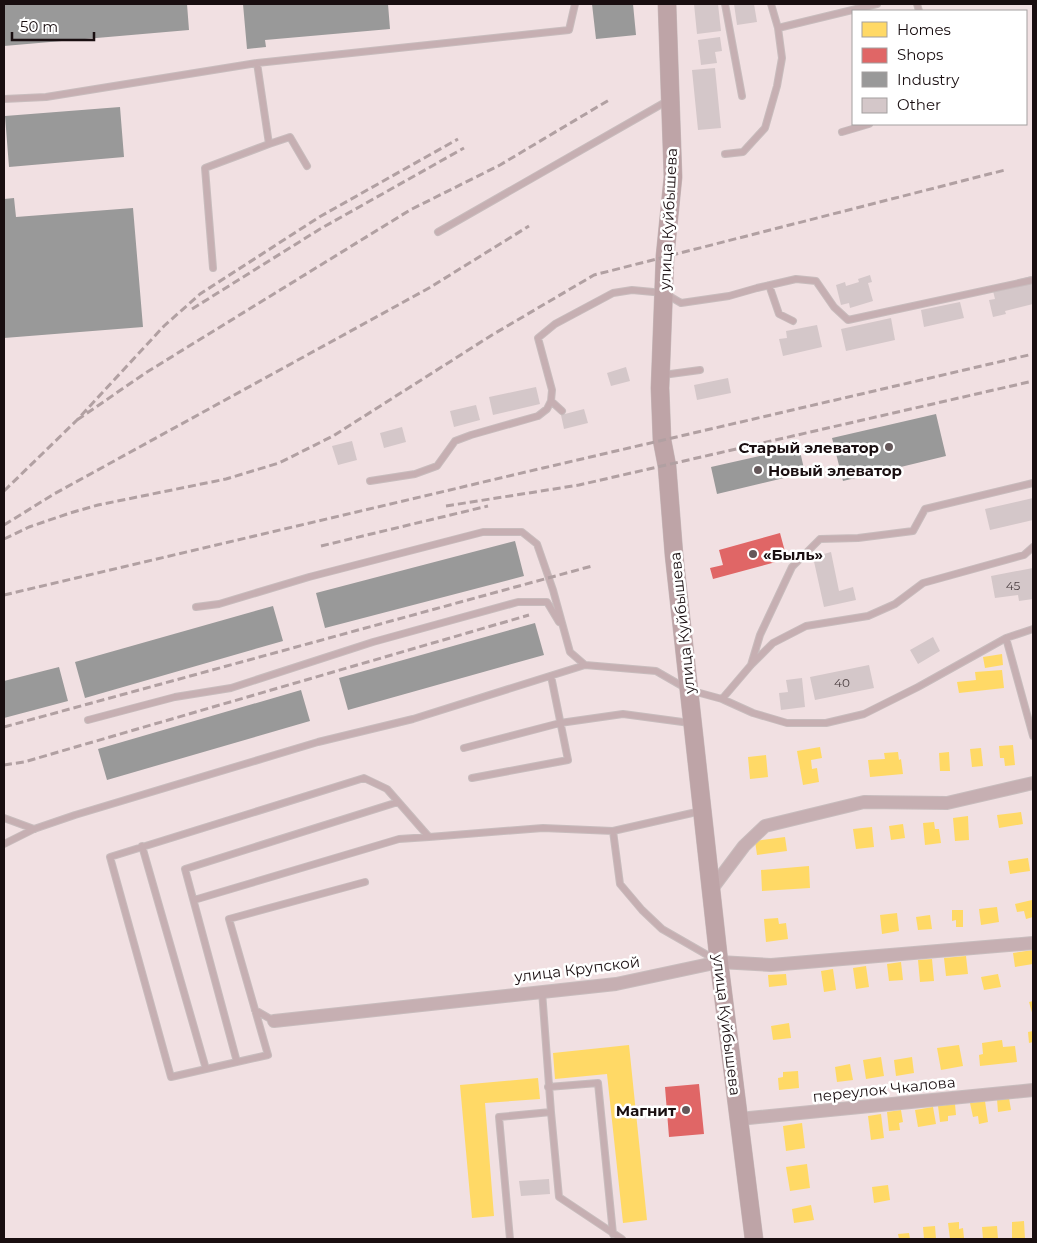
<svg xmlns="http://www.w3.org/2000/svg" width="1037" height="1243" font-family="Montserrat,sans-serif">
<rect width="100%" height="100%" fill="#f1e0e2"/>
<path fill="#ffd966" d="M1002 654 1003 665 985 668 983 657Z
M1002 670 1004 688 959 693 957 682 976 680 975 672Z
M1013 745 1015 765 1005 766 1004 758H1000L999 746Z
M820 747 822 758 811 760 812 769 817 768 819 782 803 785 797 751Z
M981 748 983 766 972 767 970 749Z
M898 752 899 760 901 759 903 774 870 777 868 760 885 759 884 753Z
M949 752 950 771H940L939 753Z
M766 755 768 777 750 779 748 757Z
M1021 812 1023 824 999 828 997 815Z
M968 816 969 840 955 841 953 818Z
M934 822 935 829H939L941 843 925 845 923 823Z
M903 824 905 838 891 840 889 826Z
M872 827 874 847 856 849 853 829Z
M785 837 787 851 757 855 755 841Z
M1028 858 1030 871 1010 874 1008 861Z
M809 866 810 888 762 891 761 870Z
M1032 900 1033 917 1026 919 1024 911 1017 912 1015 904Z
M997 907 999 922 981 925 979 909Z
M952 910H963V927H956V920L952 921Z
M897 913 899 931 882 934 880 915Z
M930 915 932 929 918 930 916 917Z
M778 918 779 924 786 923 788 939 766 942 764 919Z
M1033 950V964L1015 967 1013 953Z
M966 956 968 974 946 976 944 958Z
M932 959 934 981 920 982 918 960Z
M901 962 903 980 889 981 887 964Z
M866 966 869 987 856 989 853 968Z
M833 969 836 990 824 992 821 971Z
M786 974 787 985 769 987 768 975Z
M998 974 1001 987 984 990 981 977Z
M1033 1001V1016L1029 1002Z
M789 1023 791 1038 773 1040 771 1026Z
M1033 1031V1042L1029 1043 1028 1032Z
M1002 1040 1003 1047 1015 1046 1017 1062 980 1066 979 1055 983 1054 982 1043Z
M629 1045 647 1220 623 1223 607 1074 555 1079 553 1053Z
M959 1045 963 1066 941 1070 937 1048Z
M881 1057 884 1076 866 1079 863 1060Z
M912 1057 914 1073 896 1076 894 1060Z
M850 1064 853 1080 837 1082 835 1067Z
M798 1071 799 1088 779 1090 778 1078 783 1077V1072Z
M538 1078 540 1099 485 1103 494 1216 472 1218 460 1085Z
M1009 1098 1011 1110 998 1112 997 1099Z
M985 1101 988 1122 979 1124 978 1116 973 1117 970 1103Z
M955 1104 956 1115 948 1116V1121L940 1122 938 1106Z
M933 1107 936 1124 918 1127 915 1110Z
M901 1110 903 1122 899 1123 900 1130 889 1131 887 1112Z
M881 1114 884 1138 871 1140 868 1116Z
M802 1123 805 1148 786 1151 783 1126Z
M807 1164 810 1188 790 1191 786 1167Z
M888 1185 890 1200 874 1203 872 1187Z
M811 1205 814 1220 794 1223 792 1209Z
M1024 1221 1025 1239H1012V1222Z
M959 1222V1229L963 1228 964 1238 962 1239H950L948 1223Z
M935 1226 936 1239H924L923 1227Z
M997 1226 998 1239H983L982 1227Z
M909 1233 910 1239H899L898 1234Z"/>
<path fill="#e06666" d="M780 533 787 559 713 579 710 568 723 565 719 550Z
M699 1084 704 1134 669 1137 665 1087Z"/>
<path fill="#999" d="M4 4H187L189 30 4 46Z
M243 4H388L390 29 265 40 266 47 247 49Z
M592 4H633L636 35 596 39Z
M120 107 124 157 9 167 5 116Z
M14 198 16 217 133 208 143 327 4 338V199Z
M936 414 946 456 843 481 832 438Z
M799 447 805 473 717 494 711 467Z
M515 541 524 576 325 628 316 593Z
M273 606 283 641 85 698 75 662Z
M535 623 544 655 348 710 339 678Z
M59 667 68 701 4 718V681Z
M301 690 310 721 107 780 98 749Z"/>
<path fill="#d4c7c9" d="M694 4H718L721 31 697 34Z
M734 4H754L757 22 737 25Z
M720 37 722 51 715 52 717 63 701 65 698 40Z
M715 68 721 128 698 130 692 70Z
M870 275 872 282 868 283 873 301 850 308 849 303 841 305 836 285 845 282 846 286 859 282 858 279Z
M1031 276 1033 286V291H1032L1033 304 1005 311 1006 314 993 317 989 300 995 299 993 291 1021 285 1020 279Z
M960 302 964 318 924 327 921 310Z
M891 318 895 340 846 351 841 329Z
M817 325 822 347 783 356 779 339 787 338 786 331Z
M626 367 630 381 611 386 607 373Z
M728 378 731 393 697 400 694 385Z
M536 387 540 404 493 415 489 397Z
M476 405 480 420 454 427 450 411Z
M584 409 588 423 564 429 561 415Z
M402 427 406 442 384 448 380 433Z
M352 441 357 460 338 465 332 446Z
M1033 498V520L990 530 985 509Z
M831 552 839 591 853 587 856 600 824 607 813 557Z
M1033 568V599L1019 601 1018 595 995 598 991 576Z
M933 637 940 651 918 664 910 650Z
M869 665 874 688 815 700 810 677Z
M802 678 805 707 781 710 779 693 788 692 786 680Z
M549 1179 550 1194 521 1196 519 1181Z"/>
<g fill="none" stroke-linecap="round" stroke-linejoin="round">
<g stroke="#c8bcbd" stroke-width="8">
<path id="lane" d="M725 4 742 96
M771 4 778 28 877 4
M917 4 919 11
M4 99 46 97 257 63 569 30 575 4
M842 132 869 124
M269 144 290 137 307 166
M725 154 743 152 765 128 777 86 782 58 778 28
M438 232 669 100
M213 268 205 168 269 144 257 63
M769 285 779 314 793 321
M663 375 700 370
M551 401 562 411
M370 481 415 474 437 466 455 441 471 435 538 416 547 409 551 401 552 390 538 338 555 324 613 293 632 290 664 293 681 303 729 296 757 288 796 279 816 281 834 307 848 320 1033 280
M196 607 219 604 309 577 483 532H522L537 544 553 590 570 652 585 665 656 671 689 690 722 699 753 713 787 723H826L864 714 918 687 1006 638 1033 629
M1006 638 1033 736
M751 665 760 635 792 567 820 539 858 538 913 531 925 509 1033 483
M722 699 751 665 773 643 806 626 868 616 895 604 923 583 1024 555 1033 547
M88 720 175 697 231 688 373 642 518 602H547L559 622
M464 748 560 723 623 714 690 723
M472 778 568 760 551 676
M4 818 34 829
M613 831 620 884 642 910 662 929 716 960
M4 844 34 829 75 815 318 742 413 719 585 665
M142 846 206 1069
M365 882 229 919 268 1055 171 1077 110 857 364 778 387 789 429 837 543 828 613 831 701 811
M194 900 399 839 429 837
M255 1010 274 1021
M237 1062 185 869 398 802
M548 1087 598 1083 613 1234
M551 1112 559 1197 622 1239
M510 1239 499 1117 551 1112 542 991"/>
</g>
<g stroke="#c8bcbd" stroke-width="14">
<path id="street" d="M711 890 744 846 765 826 864 802 947 803 1033 783
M274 1021 616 984 719 962 771 965 1033 943
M739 1119 1033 1090"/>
</g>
<g stroke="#c8bcbd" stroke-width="19">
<path id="secondary" d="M667 4 673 177 665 256 660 388 662 440 667 466 674 555 719 962 754 1239"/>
</g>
<use href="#lane" stroke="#c6afb2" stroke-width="6"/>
<use href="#street" stroke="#c6afb2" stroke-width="12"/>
<use href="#secondary" stroke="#bea4a7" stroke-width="18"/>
<path stroke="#b1a0a2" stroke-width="3" stroke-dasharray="8 4" stroke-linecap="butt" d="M192 309 320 229 464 148
M77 420 147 372 410 210 500 165 609 100
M4 491 77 420 164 326 200 294 321 216 458 139
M446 506 579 485 1033 381
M4 525 54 494 429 288 529 226
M4 539 29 527 70 513 98 505 226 479 279 463 333 436 492 335 594 275 1005 170
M321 546 488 506
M4 595 543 468 1033 354
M4 727 592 566
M4 765 24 762 529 615"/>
</g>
<g fill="#65585a" stroke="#fff" stroke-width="2">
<circle cx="889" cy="447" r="5"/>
<circle cx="758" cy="470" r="5"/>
<circle cx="753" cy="554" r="5"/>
<circle cx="686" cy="1110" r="5"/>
</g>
<g text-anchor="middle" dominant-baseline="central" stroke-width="5" stroke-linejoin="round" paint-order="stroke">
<g font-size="12" fill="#493d3f">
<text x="1013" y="585">45</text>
<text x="842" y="682">40</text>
</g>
<g font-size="15" fill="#190e10" stroke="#fff">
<text transform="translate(668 219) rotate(-87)">улица Куйбышева</text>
<text transform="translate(682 623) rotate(-96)">улица Куйбышева</text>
<text transform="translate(577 969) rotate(-7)">улица Крупской</text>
<text transform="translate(727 1025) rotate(83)">улица Куйбышева</text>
<text transform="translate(884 1089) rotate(-6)">переулок Чкалова</text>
</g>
<g font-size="15" font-weight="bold" fill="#190e10" stroke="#fff" text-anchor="end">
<text x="879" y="447">Старый элеватор</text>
<text x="768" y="470" text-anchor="start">Новый элеватор</text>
<text x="763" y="554" text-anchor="start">«Быль»</text>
<text x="676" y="1110">Магнит</text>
</g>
</g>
<rect width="1037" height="1243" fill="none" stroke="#190e10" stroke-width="10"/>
<rect x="852" y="10" width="175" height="115" fill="#ffffff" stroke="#a39f9f"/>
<rect x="862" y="22" width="25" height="15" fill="#ffd966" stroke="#a39f9f"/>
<text x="897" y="35" font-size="15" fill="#190e10">Homes</text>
<rect x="862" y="48" width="25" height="15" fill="#e06666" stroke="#a39f9f"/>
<text x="897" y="60" font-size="15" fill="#190e10">Shops</text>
<rect x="862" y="72" width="25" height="15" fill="#999999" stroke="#a39f9f"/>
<text x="897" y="85" font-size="15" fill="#190e10">Industry</text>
<rect x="862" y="98" width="25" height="15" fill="#d4c7c9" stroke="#a39f9f"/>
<text x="897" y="110" font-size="15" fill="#190e10">Other</text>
<path d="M12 32v8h82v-8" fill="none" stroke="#190e10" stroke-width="2.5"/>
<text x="20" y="32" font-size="15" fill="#190e10" stroke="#ffffff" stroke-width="4" paint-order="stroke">50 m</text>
</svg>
